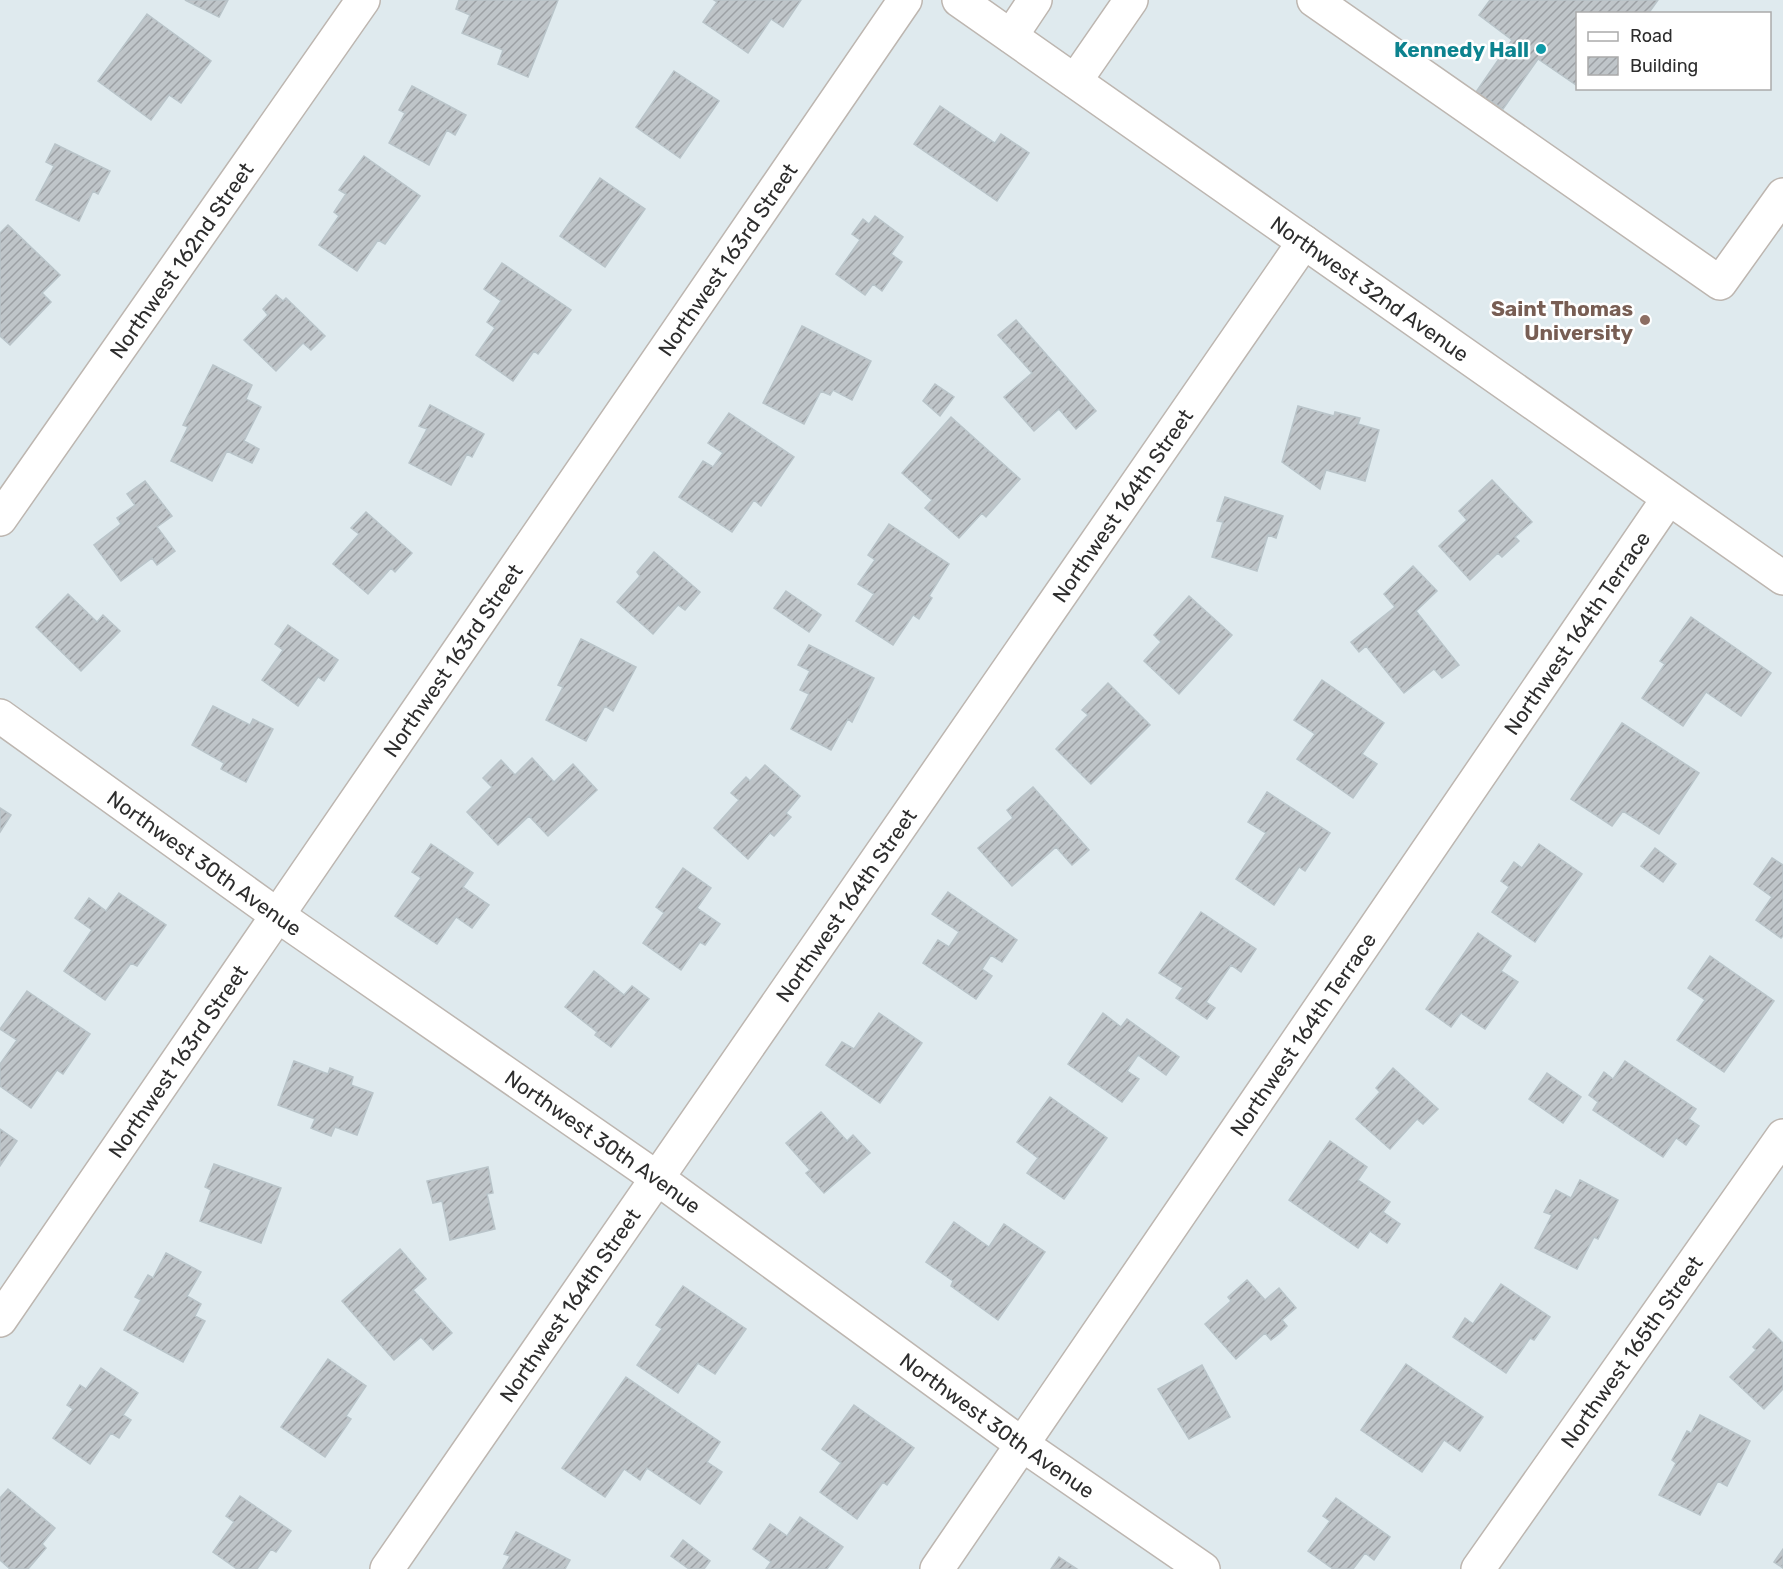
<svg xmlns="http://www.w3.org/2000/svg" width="1783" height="1569" font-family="Rubik,sans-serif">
<defs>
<pattern id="building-hatch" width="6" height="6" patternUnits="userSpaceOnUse" patternTransform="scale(1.5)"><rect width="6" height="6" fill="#bfc5c9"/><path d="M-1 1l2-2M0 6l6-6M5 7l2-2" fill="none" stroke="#9ca0a4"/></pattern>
</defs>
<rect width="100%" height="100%" fill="#dfeaee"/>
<path fill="url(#building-hatch)" stroke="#b9c4c9" stroke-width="1.5" d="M185 0H228L219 17Z
M459 0H558L528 77 498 64 503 50 462 33 470 15 456 9Z
M714 0H801L783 27 771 19 748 53 703 22 717 2Z
M1490 0H1658L1648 14H1578V82L1576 85 1538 59 1503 109 1476 92 1512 40 1479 15Z
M147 14 211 61 181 103 169 95 151 120 98 81Z
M674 71 719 101 680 158 636 127Z
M412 86 466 115 455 135 447 130 429 165 389 143 405 113 399 110Z
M940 106 995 143 1001 134 1029 153 997 201 914 144Z
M55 144 110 171 98 194 93 191 79 221 36 200 54 166 46 162Z
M364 156 420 196 385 244 378 240 357 271 319 245 339 216 334 212 346 194 339 190Z
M600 178 645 209 605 267 560 236Z
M875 216 903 237 891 254 902 262 882 291 873 284 865 295 836 274 860 240 852 234 863 219 869 224Z
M8 225 60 275 42 293 51 302 10 345 0 336V233Z
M502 263 571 310 538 354 534 351 513 381 476 355 495 328 487 322 501 301 484 289Z
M276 295 283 301 286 298 325 336 311 350 303 343 276 371 244 340 268 315 263 309Z
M1016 320 1096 411 1076 429 1059 409 1034 431 1004 397 1032 373 998 335Z
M802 326 871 361 852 400 833 390 830 395 821 391 804 424 763 403Z
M213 365 252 385 246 399 261 407 244 441 259 449 252 463 227 451 212 481 171 461 188 427 183 425Z
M935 384 954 397 940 416 923 401Z
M430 405 484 434 472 457 467 454 451 485 409 463 427 429 419 426Z
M1298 406 1334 416 1335 412 1360 418 1358 424 1379 430 1365 481 1326 470 1320 489 1282 462Z
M729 413 794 457 761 506 754 500 732 532 679 497 703 461 713 467 723 453 708 443Z
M951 417 1020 479 986 517 982 513 959 538 925 508 932 500 902 473Z
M1492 480 1532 522 1515 537 1519 541 1502 557 1498 553 1470 580 1439 546 1467 520 1459 511Z
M145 481 172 516 157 527 175 551 157 565 152 558 121 581 94 545 121 524 117 518 135 505 127 494Z
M1225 497 1283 516 1276 538 1268 535 1257 571 1212 557 1223 522 1217 521Z
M366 512 412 553 395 572 391 568 368 594 333 564 359 534 351 528Z
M889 524 949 564 929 596 932 598 919 619 913 615 893 645 856 621 874 594 858 584 875 560 868 555Z
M654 552 700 592 685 610 678 605 653 634 617 602 640 576 637 572Z
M1413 566 1437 591 1416 611 1459 665 1442 678 1434 669 1404 693 1366 646 1359 652 1351 642 1395 607 1384 594Z
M786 591 821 615 809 632 774 608Z
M68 594 97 622 103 615 120 631 81 671 36 627Z
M1189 596 1232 635 1179 694 1144 661 1161 642 1154 635Z
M1691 617 1771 673 1741 716 1706 692 1683 726 1642 698 1665 664 1660 661Z
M288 625 338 660 324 681 318 677 298 706 262 680 283 650 275 644Z
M581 639 636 667 613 711 605 706 586 741 546 720 563 687 558 685Z
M809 645 874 678 852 722 848 719 831 750 791 729 809 694 800 690 810 671 798 665Z
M1322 680 1384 723 1362 754 1377 764 1353 798 1297 759 1315 734 1294 720Z
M1108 683 1150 725 1091 784 1056 749 1088 715 1082 710Z
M213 706 250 725 253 719 273 729 246 782 221 769 224 763 192 745Z
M1622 723 1699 773 1659 834 1623 811 1612 826 1571 799Z
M532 758 554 782 573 764 597 790 548 836 529 816 498 845 467 812 492 787 483 778 501 760 515 775Z
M765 765 800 796 786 813 791 817 774 836 770 833 748 859 714 828 739 800 731 793 746 777 750 781Z
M1033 787 1089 850 1072 865 1056 847 1012 886 978 848 1013 818 1007 810Z
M1267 792 1330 833 1305 871 1299 867 1274 905 1236 879 1266 833 1248 822Z
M0 808 11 815 0 832Z
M431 844 473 873 463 887 489 905 472 928 456 917 437 944 395 916 421 878 412 872Z
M1539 844 1582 874 1535 942 1492 912 1509 887 1501 881 1514 862 1522 868Z
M1655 848 1676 864 1663 882 1641 866Z
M1772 858 1783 865V936L1781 938 1756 920 1772 897 1754 884Z
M683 868 711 888 697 908 720 924 705 945 700 942 681 970 643 943 664 913 656 907Z
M948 892 1017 940 1002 962 991 955 982 969 992 976 976 999 923 963 938 940 949 947 959 932 932 914Z
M119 893 166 925 137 966 131 963 105 1000 64 971 92 930 75 918 89 898 106 911Z
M1201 912 1256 949 1241 972 1231 965 1206 1002 1215 1008 1207 1019 1176 998 1183 988 1159 973Z
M1478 933 1511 956 1501 971 1518 982 1485 1029 1461 1013 1451 1027 1426 1009Z
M1710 956 1774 1001 1724 1072 1677 1040 1705 1000 1688 988Z
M594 971 624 995 632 986 649 999 611 1047 595 1035 597 1032 565 1007Z
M27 991 90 1034 63 1074 57 1070 31 1108 0 1086V1064L17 1040 0 1029Z
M879 1013 922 1043 880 1103 826 1065 842 1042 854 1049Z
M1103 1013 1121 1027 1127 1019 1179 1057 1166 1075 1138 1055 1127 1071 1139 1079 1122 1102 1068 1064Z
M294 1061 328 1074 330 1068 353 1077 351 1085 373 1093 357 1135 335 1127 331 1136 311 1128 315 1119 278 1105Z
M1625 1061 1696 1109 1689 1119 1699 1126 1686 1145 1676 1138 1663 1157 1593 1110 1598 1102 1589 1095 1604 1072 1613 1079Z
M1393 1068 1438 1109 1423 1124 1417 1119 1390 1149 1356 1119 1380 1092 1376 1088Z
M1547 1073 1581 1097 1563 1123 1529 1099Z
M1050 1097 1107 1138 1064 1199 1027 1173 1038 1158 1017 1142Z
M821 1112 847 1141 853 1135 870 1153 824 1193 806 1173 810 1170 786 1143Z
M0 1129 17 1141 0 1166Z
M1330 1141 1367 1167 1358 1180 1390 1202 1383 1212 1400 1224 1387 1243 1370 1231 1358 1248 1289 1200Z
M214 1164 281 1188 261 1243 200 1221 211 1190 205 1187Z
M488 1167 493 1193 487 1194 495 1229 450 1240 442 1201 433 1203 427 1181Z
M1580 1180 1618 1200 1598 1239 1594 1237 1577 1269 1535 1248 1552 1215 1544 1212 1556 1190 1571 1198Z
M954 1222 989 1247 1004 1224 1045 1252 998 1320 951 1286 953 1281 926 1262Z
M400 1249 426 1279 413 1290 452 1333 433 1350 421 1337 394 1360 342 1301Z
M166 1253 201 1272 187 1296 201 1304 195 1316 205 1321 183 1362 124 1330 141 1300 135 1297 148 1275 153 1278Z
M1247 1280 1265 1300 1279 1288 1296 1308 1282 1320 1287 1326 1280 1333 1271 1340 1265 1333 1236 1359 1205 1324 1231 1301 1228 1297Z
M1501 1284 1550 1317 1534 1340 1530 1338 1506 1373 1453 1337 1465 1318 1473 1324Z
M683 1286 746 1329 715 1374 698 1363 678 1393 637 1365 662 1329 656 1325Z
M1769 1329 1783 1343V1389L1764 1409 1730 1377 1756 1350 1753 1347Z
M328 1359 366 1386 346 1416 351 1419 325 1457 281 1427Z
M1406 1364 1483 1417 1460 1451 1444 1440 1422 1472 1361 1430Z
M1202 1365 1230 1417 1189 1439 1158 1389Z
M101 1368 138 1393 123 1415 131 1420 119 1438 111 1433 90 1464 53 1438 73 1409 67 1405 80 1385 86 1389Z
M626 1377 720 1442 707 1462 722 1472 700 1504 647 1468 640 1480 624 1469 605 1497 562 1468Z
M854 1405 914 1448 887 1485 883 1482 857 1519 820 1492 841 1463 822 1449Z
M1700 1415 1750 1441 1727 1486 1718 1481 1700 1515 1659 1495 1676 1463 1672 1460 1687 1431 1691 1433Z
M8 1489 55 1528 42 1544 46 1548 28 1569H10L0 1560V1498Z
M240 1496 291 1531 276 1552 271 1549 257 1569H237L213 1552 234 1522 226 1516Z
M1336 1498 1390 1537 1374 1560 1365 1553 1353 1569H1333L1308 1551 1330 1521 1323 1516Z
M800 1517 843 1547 827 1569H766L771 1562 753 1549 770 1524 787 1536Z
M516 1532 570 1560 565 1569H503L510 1556 504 1554Z
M683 1540 710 1561 704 1569H689L671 1556Z
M1783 1549V1568L1774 1562Z
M1059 1557 1077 1569H1051Z"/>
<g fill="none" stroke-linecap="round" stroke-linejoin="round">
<g stroke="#bdb6b0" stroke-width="36">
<g id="minor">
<path d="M1314 0 1720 283 1783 195"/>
<path d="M1011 36 1035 0"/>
<path d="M1075 81 1131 0"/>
<path id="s1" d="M0 519 363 0"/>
<path id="s2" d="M0 716 277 915 657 1178 1023 1445 1203 1569"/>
<path id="s3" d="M0 1320 905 0"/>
<path id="s4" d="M387 1569 1304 242"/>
<path id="s5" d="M937 1569 1668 499"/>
<path id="s6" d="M1478 1569 1783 1136"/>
</g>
</g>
<g stroke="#bdb6b0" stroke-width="36">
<g id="tertiary">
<path id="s7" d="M959 0 1783 578"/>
</g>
</g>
<use href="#minor" stroke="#fff" stroke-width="33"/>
<use href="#tertiary" stroke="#fff" stroke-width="33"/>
</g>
<circle fill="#0f9aa8" stroke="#fff" stroke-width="2" cx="1541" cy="49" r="6"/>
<circle fill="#8d6e63" stroke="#fff" stroke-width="2" cx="1645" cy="320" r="6"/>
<g text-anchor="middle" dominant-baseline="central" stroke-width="5" stroke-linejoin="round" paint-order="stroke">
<g font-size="21" font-weight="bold" fill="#0d838f" stroke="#fff" text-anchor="end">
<text x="1529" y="49">Kennedy Hall</text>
</g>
<g font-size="21" fill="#2d2d2d" stroke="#fff">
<text stroke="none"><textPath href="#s1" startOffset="316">Northwest 162nd Street</textPath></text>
<text stroke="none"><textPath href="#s3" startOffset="1286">Northwest 163rd Street</textPath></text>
<text stroke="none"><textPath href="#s7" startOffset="502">Northwest 32nd Avenue</textPath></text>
<text stroke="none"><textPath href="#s4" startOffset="1293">Northwest 164th Street</textPath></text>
<text stroke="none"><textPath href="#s5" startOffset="1134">Northwest 164th Terrace</textPath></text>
<text stroke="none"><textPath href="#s3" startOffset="800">Northwest 163rd Street</textPath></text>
<text stroke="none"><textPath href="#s2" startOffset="252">Northwest 30th Avenue</textPath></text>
<text stroke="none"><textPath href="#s4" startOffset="807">Northwest 164th Street</textPath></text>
<text stroke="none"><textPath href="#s5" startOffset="648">Northwest 164th Terrace</textPath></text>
<text stroke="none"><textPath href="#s3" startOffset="314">Northwest 163rd Street</textPath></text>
<text stroke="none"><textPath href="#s2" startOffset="738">Northwest 30th Avenue</textPath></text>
<text stroke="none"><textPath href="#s4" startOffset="321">Northwest 164th Street</textPath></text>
<text stroke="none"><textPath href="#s6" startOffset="266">Northwest 165th Street</textPath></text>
<text stroke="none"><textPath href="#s2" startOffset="1224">Northwest 30th Avenue</textPath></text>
</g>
<g font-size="21" font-weight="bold" fill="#785e54" stroke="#fff" text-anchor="end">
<text x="1633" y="308">Saint Thomas<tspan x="1633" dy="24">University</tspan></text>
</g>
</g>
<rect x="1576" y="12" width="195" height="78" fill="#ffffff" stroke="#ababab" stroke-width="1.5"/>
<rect x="1588" y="32" width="30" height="9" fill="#ffffff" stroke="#ababab" stroke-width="1.5"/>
<text x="1630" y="42" font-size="18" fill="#2d2d2d">Road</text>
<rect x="1588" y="57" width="30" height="18" fill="url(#building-hatch)" stroke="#ababab" stroke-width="1.5"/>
<text x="1630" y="72" font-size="18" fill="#2d2d2d">Building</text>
</svg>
